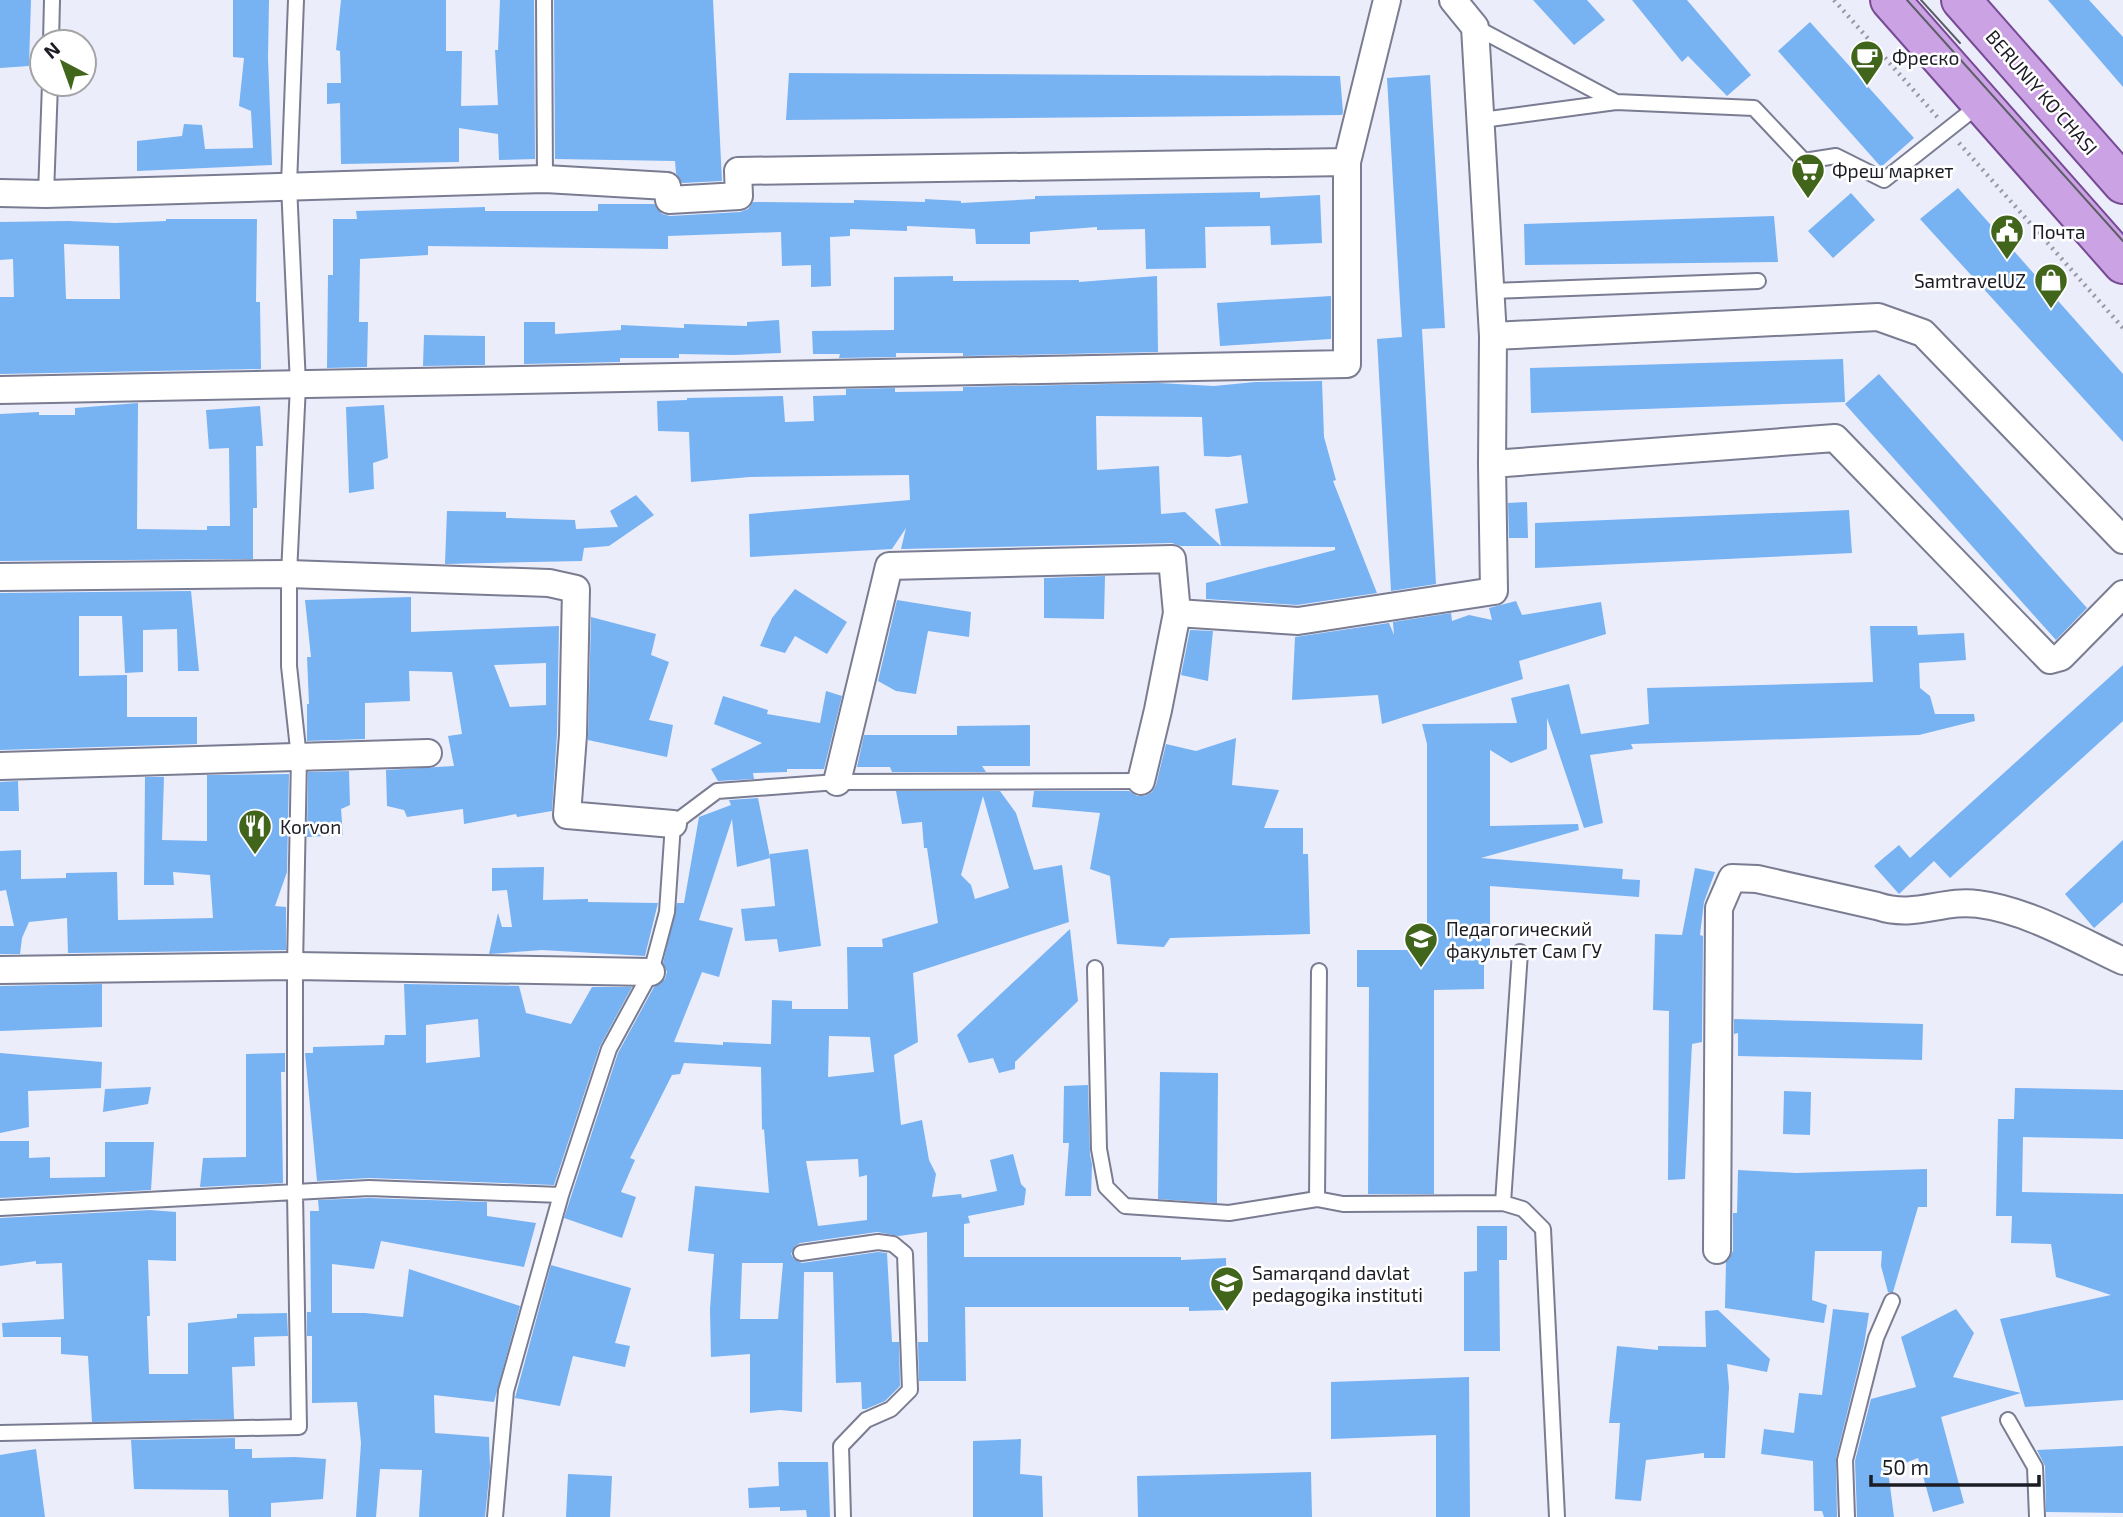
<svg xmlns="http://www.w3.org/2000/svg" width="2123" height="1517" font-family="'Exo 2',sans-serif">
<rect width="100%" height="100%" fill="#ecedfb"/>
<path fill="#77b2f3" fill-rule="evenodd" d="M0 0H31L29 66 0 68Z
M233 0H269L268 58 272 165 137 171V141L182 136 184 124 202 125 205 149 253 148 251 111 239 106 244 58 233 57Z
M341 0H446V51H462L461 106 498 105 495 50H498L500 0H534L535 159 499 160 498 134 459 128V162L341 164 340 103 327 104V83H341L340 51 336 50Z
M554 0H713L722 181 682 183 676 173 675 161 555 159Z
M1533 0H1587L1605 20 1574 45Z
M1632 0H1687L1751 75 1727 96 1688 56 1682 62Z
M2048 0H2089L2123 37V87Z
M1810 22 1914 138 1881 167 1778 51Z
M789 73 1340 76 1343 112 1342 115 786 120Z
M1430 75 1445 328 1422 329 1436 584 1391 591 1377 339 1402 337 1387 78Z
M1958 188 2123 374V442L1920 219Z
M1260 192V198L1320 195 1322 243 1271 245 1270 226 1205 227 1206 268 1146 269 1145 229 1097 230V227L1030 232V244H976L975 229 907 226V231L850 229V236L830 237 831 286 811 287V265L782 266 781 232 668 236V249L428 246V255L360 259 359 322H368L367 367 327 368 328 275H333V219H357L356 211 485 207V211H598V204H654L662 214 670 216 740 212 748 209 753 202 854 203V200L925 202V199L961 201V203L1035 199V196Z
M1851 193 1875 220 1833 258 1808 231Z
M1774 216 1778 262 1525 265 1524 224Z
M166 219H257L256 302H260L261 369 0 374V297H14L13 259 0 260V222L68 221 115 223 166 221ZM64 244 119 246 120 299H66Z
M953 276V281L1079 280V282L1157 276 1158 352 963 356V353H896V357L839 358 840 354H813L812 331 894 330V277Z
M1331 296V339L1220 346 1217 303Z
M779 320 781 353 734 355 679 354V358H620V362L524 364V322H555V334L621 330V325L684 328V324L747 326V322Z
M424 335 485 336V365L423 366Z
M1843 359 1845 402 1531 413 1530 368Z
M1879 374 2087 608 2056 640 1845 404Z
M1322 381 1324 437 1336 480 1333 481 1377 593 1297 605 1206 599V583L1335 550V547L1221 546 1215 509 1248 503 1241 455 1229 457 1204 456 1202 417 1096 416 1097 470 1159 466 1161 514 1185 512 1221 546H1180L1172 543 901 549 906 528 892 549 750 557 749 514 910 500 909 475 750 477 691 482 689 432 658 431 657 401 687 400V398L783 396 785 422 814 421 813 396 846 395V389L895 388V392L963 391V387L1158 383 1214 386 1255 382Z
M138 403 137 529 207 530V526H230L229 448 209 449 206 410 260 406 263 446H256L257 508H253V559L0 561V414L39 412V415H75V408Z
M384 405 388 458 373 463 374 489 349 493 346 407Z
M636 495 654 515 609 546 584 548 582 561 445 564 447 511 506 512V518L575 520 576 529 618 527 610 511Z
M1527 502 1528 538H1509L1508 503Z
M1849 510 1852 553 1535 568V523Z
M1105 576 1104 619 1044 618V578Z
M795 589 847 622 827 654 795 636 785 653 760 646 772 618Z
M191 591 199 671H178L177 629 143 630V672L125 673 122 616H79V676L127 675V717H197V744L0 750V593Z
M411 597V632L559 626 557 734 552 811 517 817 516 814 464 824 463 809 407 817 404 810 387 806 386 770 454 766 448 736 462 734 452 672 409 671 410 701 365 703V739L307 741V704H309L307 657H311L305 600ZM546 663V705L510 707 494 665Z
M897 600 971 612 969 637 928 631 916 694 896 691 878 681Z
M1516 601 1522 615 1601 602 1606 634 1519 661 1523 679 1382 724 1378 695 1292 700 1295 637 1389 623 1394 635 1393 622 1451 613 1452 621 1469 615 1492 620 1489 608Z
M591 617 656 634 651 655 669 662 649 720 673 725 667 757 588 740Z
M1870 626H1917L1918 635 1964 633 1966 660 1919 663 1920 688 1930 696 1935 714H1974L1975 721 1919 735 1631 744 1633 749 1590 755 1603 823 1584 828 1547 718V749L1511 763 1490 750V826L1578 824 1579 830 1481 858 1623 869 1622 879 1640 880 1639 897 1490 886V951H1484V989L1434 990V1194H1368L1369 987H1357V950H1427V744L1422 724 1517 723 1511 698 1569 684 1581 734 1649 724 1647 688 1873 682Z
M1190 630 1213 631 1208 681 1181 675Z
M2123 665V721L1950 878 1934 861 1899 894 1874 866 1899 845 1910 858Z
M826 691 842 696 824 769H787V772L753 773 754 779 718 781 711 769 762 743 714 724 723 696 768 710 767 714 820 723Z
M1030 725V766H982L986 772H892L890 767H857L864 735H957V726Z
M1236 738 1232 785 1279 790 1264 828H1303V854H1308L1310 934 1170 938 1164 947 1117 944 1110 876 1090 869 1100 813 1032 807 1034 791H1129L1137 796H1145L1152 792 1156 785 1166 744 1196 751Z
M349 771 350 805 341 809 343 835 307 837 308 772Z
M289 774 287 872 275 906 286 907V950L68 953 67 918 29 922 22 938 20 954H0V926H14L6 890 0 891V851L21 850V879L66 878V873L117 872 118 920 213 918 210 875 173 872 174 885H144L145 777H164L162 840 207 841V775Z
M18 781 19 811H0V782Z
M896 791H1000L1016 813 1034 870 1062 865 1069 922 913 973 918 1042 894 1055 901 1125 922 1120 929 1160 936 1174 932 1197 961 1194 962 1198 997 1191 990 1160 1013 1154 1021 1184 1026 1189 1024 1205 968 1216 970 1223 964 1224V1257H1181V1260L1226 1258 1227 1310 1189 1311V1307H965L966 1381H919L918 1342H928L927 1232 899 1236 877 1232 800 1243 795 1246 791 1254 794 1259 802 1263 878 1252 887 1253 892 1342H899L900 1386 885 1401 866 1409H862L861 1382 836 1383 833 1272H804L802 1412 780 1410 750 1413V1354L711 1357 710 1309 714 1254 688 1251 695 1186 769 1193 764 1129 762 1130 761 1067 684 1063 680 1074 672 1075 630 1158 635 1160 621 1192 636 1197 622 1238 564 1218 618 1053 654 987 665 979 667 972 663 963 677 903H684L699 817 731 805 729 800 758 798 770 857V854L808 849 821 946 779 952 777 939 745 941 741 909 775 906 770 858 737 867 732 819 699 920 733 928 719 977 702 972 674 1042 723 1045V1042L771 1044 772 1000 792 1001V1009H848L847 947H883L882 939 938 923 927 848H924L922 822 902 824ZM983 796 1009 888 975 899 971 885 961 875ZM829 1036 870 1037 874 1072 828 1077ZM858 1159 859 1177 867 1175V1220L818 1226 806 1161ZM742 1263H783L778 1319H740Z
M2123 840V902L2094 928 2065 894Z
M544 867 543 900 588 899V902L658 903 645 956 542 950 489 954 498 913 502 927H512L507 890 492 891V868Z
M1695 868 1715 872 1704 902 1700 935 1703 936 1702 1042 1692 1044 1685 1179 1668 1180 1669 1011 1653 1010 1655 934 1682 935Z
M1070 929 1078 1001 1015 1062V1069L999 1073 993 1058 969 1063 957 1035Z
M102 984V1027L0 1031V986Z
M404 984 519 986 526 1013 571 1024 592 987H632L600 1046 554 1185 369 1178 317 1181 305 1053H313V1047L384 1045 385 1035H406ZM478 1019 480 1057 426 1063V1025Z
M1734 1019 1923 1024 1922 1060 1738 1056V1033L1734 1034Z
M0 1053 102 1062 101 1088 28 1091 29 1127 0 1133Z
M285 1053V1072H281L283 1183 200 1187 203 1158 246 1157V1054Z
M1160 1072 1218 1073 1217 1203 1158 1199Z
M1088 1085 1090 1155 1092 1164 1091 1196H1065L1069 1143H1063L1064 1086Z
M151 1087 148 1104 103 1112 105 1089Z
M2015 1088 2123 1090V1139L2023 1137 2022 1192 2123 1194V1400L2025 1407 2021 1393 1941 1417 1964 1503 1933 1512 1918 1458 1888 1470 1894 1517H1857L1855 1461 1871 1399 1916 1387 1901 1337 1956 1309 1974 1333 1953 1377 2021 1393 2000 1319 2111 1295 2056 1277 2051 1244 2011 1243 2012 1216H1996L1998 1119H2014Z
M1784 1091 1811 1092 1810 1135 1783 1134Z
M0 1141H29V1158L50 1157V1178L105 1177V1142H154L151 1190 0 1198Z
M1927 1169V1207H1918L1893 1292H1888L1881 1266 1882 1251H1815L1812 1300 1827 1305 1824 1323 1725 1308 1726 1262 1733 1251V1213H1737L1738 1170 1796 1173Z
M369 1198 487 1202V1216L536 1223 524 1267 381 1241 374 1269 332 1264V1313H365L403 1317 409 1269 520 1306 494 1402 434 1395 435 1433 489 1437 490 1467 485 1517H419L422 1470 380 1469 376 1517H356L361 1443 357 1402 312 1403V1336H307V1312H311L310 1211H319L318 1200Z
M150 1210 176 1212V1261L148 1260 150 1316H147L149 1374H188V1323L237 1318V1314L287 1313 288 1336 254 1337 255 1366 232 1367 234 1419 92 1422 88 1356 61 1354V1337H3L2 1323 64 1319 62 1263 36 1264V1261L0 1266V1218Z
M1477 1226H1507V1260H1499L1500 1351H1464V1272L1477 1271Z
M551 1265 631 1288 615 1343 630 1346 625 1367 573 1356 560 1406 515 1398Z
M1833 1309 1869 1313 1864 1345 1836 1458 1837 1517H1824L1822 1511H1814L1813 1461 1761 1454 1764 1429 1794 1433 1799 1393 1822 1395Z
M1718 1310 1770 1359 1767 1372 1727 1364 1729 1387 1725 1458H1704V1453L1646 1460 1641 1501 1615 1499 1620 1423H1609L1617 1346 1658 1350V1346L1706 1347 1705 1311Z
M1469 1377 1470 1517H1436V1435L1331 1439V1382Z
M235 1438V1449H252V1458L295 1457 326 1459 323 1499 271 1503V1517H229L228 1490 134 1489 131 1440Z
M1021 1439 1020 1474 1042 1476 1043 1517H973V1441Z
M2123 1446V1513L2046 1512 2045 1466 2037 1450Z
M36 1449 45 1517H0V1455Z
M778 1462H828L830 1517H807L806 1510 780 1511V1507L749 1508 748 1488 779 1486Z
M1311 1472 1312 1517H1138L1137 1476Z
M568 1474 612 1476 610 1517H566Z"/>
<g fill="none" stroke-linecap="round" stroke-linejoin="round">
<g stroke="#7a7c91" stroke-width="18">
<path id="lane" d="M544 0 545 179
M1475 27 1616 102
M51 42 52 0
M1482 120 1616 102 1754 108 1804 161 1836 156 1884 180 1979 105
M46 194 50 84
M1491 291 1758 281
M1095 968 1099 1149 1106 1187 1125 1206 1229 1213 1317 1199
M1319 971 1317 1199 1343 1204 1503 1203 1523 1209 1543 1229 1557 1517
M1503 1203 1520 952
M0 1208 369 1188 561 1195
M801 1253 878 1242 893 1244 905 1254 910 1390 891 1409 866 1420 841 1446 843 1517
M2008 1420 2035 1467 2037 1517
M0 1433 299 1427 295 1193V966L299 758 289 666V574L298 385 289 185 296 0
M495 1517 506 1391 561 1195 609 1049 651 972 667 912 673 824 717 791 837 782 1141 781
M1847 1517 1845 1460 1876 1338 1892 1301"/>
</g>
<g stroke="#7a7c91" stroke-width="30">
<path id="street" d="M1453 0 1475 27 1493 336 1878 317 1923 333 2123 540
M0 193 46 194 545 179 667 186 669 200 739 196 738 171 1347 162
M0 390 1347 364V162L1387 0
M1492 464 1493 336
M0 577 289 574 549 583 576 589 573 735 567 815 673 824
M0 766 428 753
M1141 781 1158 710 1177 613 1298 621 1494 591 1492 464 1835 438 2050 660 2061 657 2123 594
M837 782 889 566 1172 559 1177 613
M0 970 295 966 651 972
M1717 1250 1719 908 1732 878 1757 879 1877 906C1915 919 1943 899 1978 904 2027 910 2078 940 2123 961"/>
</g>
<g stroke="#774b94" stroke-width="42">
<path id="primary" d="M1890 0 2123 264
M1961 0 2123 184"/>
</g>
<path stroke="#9798a4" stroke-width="4.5" stroke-dasharray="2 5" stroke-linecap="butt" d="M1834 0 1938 118
M1959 143 2123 328"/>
<use href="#lane" stroke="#fff" stroke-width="14"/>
<use href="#street" stroke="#fff" stroke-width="26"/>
<use href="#primary" stroke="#cba2e3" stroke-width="38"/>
<path stroke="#5d5e68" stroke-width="2" d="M1907 0 2123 241
M1921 0 1960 43"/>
</g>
<defs>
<g id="cafe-pin" transform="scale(1.75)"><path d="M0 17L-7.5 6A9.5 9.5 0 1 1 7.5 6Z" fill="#42651c" stroke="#fff"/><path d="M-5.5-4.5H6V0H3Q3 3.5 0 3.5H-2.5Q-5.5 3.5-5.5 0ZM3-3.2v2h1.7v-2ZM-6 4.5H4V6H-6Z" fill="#fff"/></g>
<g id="supermarket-pin" transform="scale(1.75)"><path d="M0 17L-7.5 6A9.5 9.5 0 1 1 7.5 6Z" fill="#42651c" stroke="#fff"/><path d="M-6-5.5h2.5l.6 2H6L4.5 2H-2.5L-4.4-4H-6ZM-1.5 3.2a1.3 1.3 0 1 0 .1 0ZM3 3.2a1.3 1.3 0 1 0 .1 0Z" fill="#fff"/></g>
<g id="civic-pin" transform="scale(1.75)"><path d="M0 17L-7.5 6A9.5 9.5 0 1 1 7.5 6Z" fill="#42651c" stroke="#fff"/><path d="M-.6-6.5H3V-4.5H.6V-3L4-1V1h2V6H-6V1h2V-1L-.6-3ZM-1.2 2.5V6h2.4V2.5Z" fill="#fff"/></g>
<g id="shop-pin" transform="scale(1.75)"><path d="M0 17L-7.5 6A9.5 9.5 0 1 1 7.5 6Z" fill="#42651c" stroke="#fff"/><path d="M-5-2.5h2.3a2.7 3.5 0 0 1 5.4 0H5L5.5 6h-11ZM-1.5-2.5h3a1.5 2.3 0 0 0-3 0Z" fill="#fff"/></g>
<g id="restaurant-pin" transform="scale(1.75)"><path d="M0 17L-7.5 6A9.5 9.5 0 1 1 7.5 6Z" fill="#42651c" stroke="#fff"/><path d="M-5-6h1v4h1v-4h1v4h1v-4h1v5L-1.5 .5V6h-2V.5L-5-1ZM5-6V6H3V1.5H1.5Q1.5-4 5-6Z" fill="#fff"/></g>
<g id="university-pin" transform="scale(1.75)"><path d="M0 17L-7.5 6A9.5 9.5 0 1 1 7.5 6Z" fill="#42651c" stroke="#fff"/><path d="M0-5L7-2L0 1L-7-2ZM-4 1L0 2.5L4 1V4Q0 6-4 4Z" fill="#fff"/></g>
</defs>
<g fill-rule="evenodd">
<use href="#cafe-pin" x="1867" y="57"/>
<use href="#supermarket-pin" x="1808" y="170"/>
<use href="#civic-pin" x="2007" y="231"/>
<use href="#shop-pin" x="2051" y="280"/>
<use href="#restaurant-pin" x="255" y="826"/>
<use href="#university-pin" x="1421" y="939"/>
<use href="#university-pin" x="1227" y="1283"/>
</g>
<g text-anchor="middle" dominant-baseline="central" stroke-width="5" stroke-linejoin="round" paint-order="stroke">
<g font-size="19" fill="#1b1c24" stroke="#fff" text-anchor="start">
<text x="1892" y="57">Фреско</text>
<text x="1832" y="170">Фреш маркет</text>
<text x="2032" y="231">Почта</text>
<text x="2026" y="280" text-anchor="end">SamtravelUZ</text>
<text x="280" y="826">Korvon</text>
<text x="1446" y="928">Педагогический<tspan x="1446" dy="22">факультет Сам ГУ</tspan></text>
<text x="1252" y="1272">Samarqand davlat<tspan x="1252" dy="22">pedagogika instituti</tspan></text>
</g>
<g font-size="19" fill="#1b1c24" stroke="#fff">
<text transform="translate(2042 92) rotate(49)">BERUNIY KO'CHASI</text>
</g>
</g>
<g transform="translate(63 63) rotate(319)"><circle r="33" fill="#ffffff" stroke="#a4a4a7" stroke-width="2"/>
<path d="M0-5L12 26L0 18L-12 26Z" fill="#42651c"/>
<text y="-10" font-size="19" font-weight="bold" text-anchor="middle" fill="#1b1c24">N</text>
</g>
<path d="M1871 1475v10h168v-10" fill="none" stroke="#1b1c24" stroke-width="3.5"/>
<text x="1882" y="1475" font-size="21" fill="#1b1c24" stroke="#ffffff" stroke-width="5" paint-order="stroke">50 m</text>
</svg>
